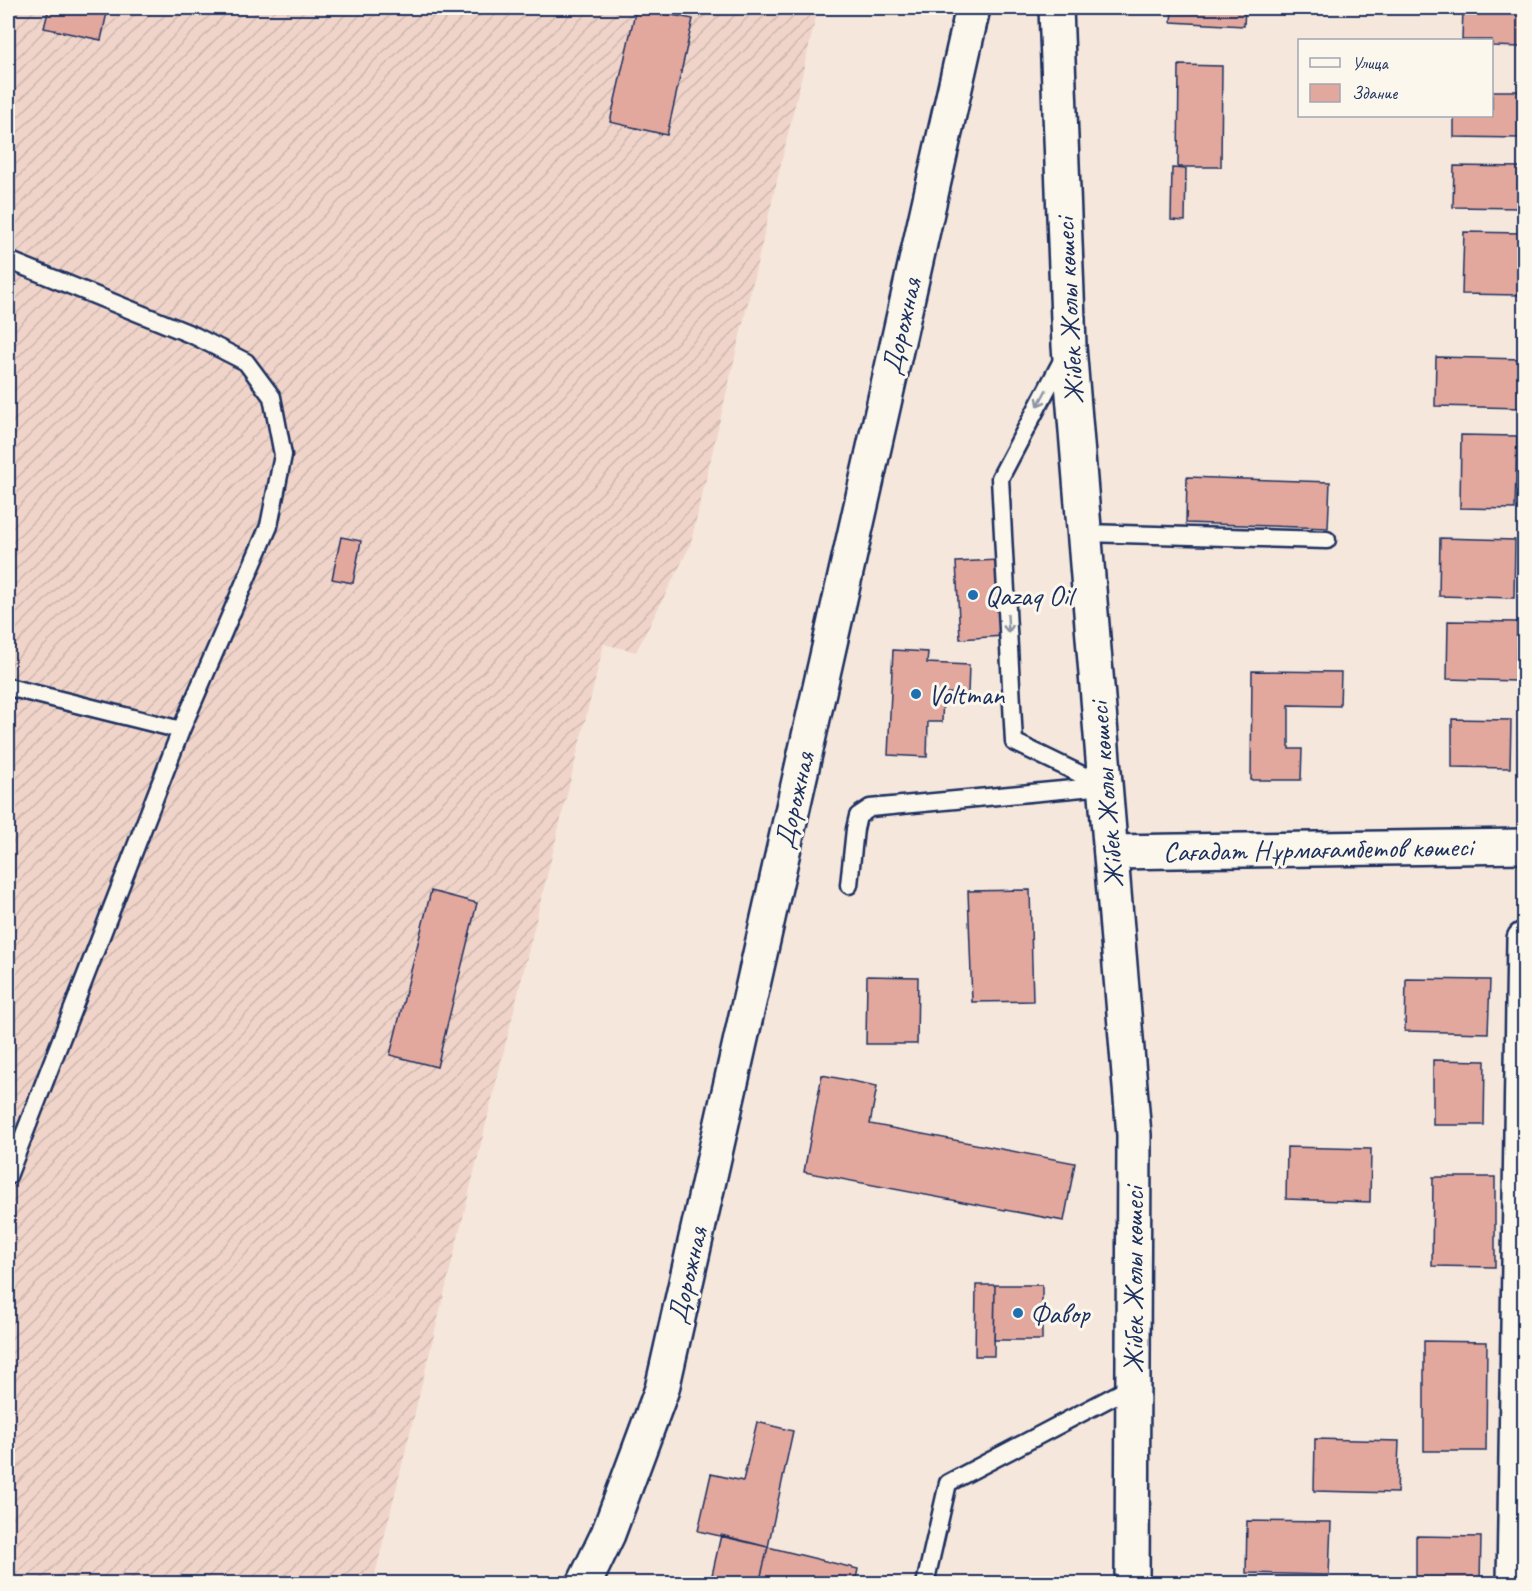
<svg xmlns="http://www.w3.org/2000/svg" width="1532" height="1591" font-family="Caveat,sans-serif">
<defs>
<pattern id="industrial-furrows" width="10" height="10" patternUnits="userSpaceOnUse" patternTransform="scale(1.5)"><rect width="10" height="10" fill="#f0d4c9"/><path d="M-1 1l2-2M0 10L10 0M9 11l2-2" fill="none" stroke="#cdb6af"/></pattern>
</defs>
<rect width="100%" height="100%" fill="#f6e7dc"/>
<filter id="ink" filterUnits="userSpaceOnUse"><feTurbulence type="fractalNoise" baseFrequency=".0167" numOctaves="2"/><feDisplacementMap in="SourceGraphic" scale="12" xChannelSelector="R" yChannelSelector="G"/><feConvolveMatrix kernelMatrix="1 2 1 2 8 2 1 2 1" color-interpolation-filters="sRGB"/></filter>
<g filter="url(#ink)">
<path fill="url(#industrial-furrows)" d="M8 8H818L690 546 636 652 604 644 373 1583 8 1584Z"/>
<path fill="#e2a89e" stroke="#1b2f5e" stroke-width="1.5" d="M49 8H108L101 40 44 28Z
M636 8 693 19 667 135 610 122Z
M1172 8H1245L1244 26 1171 22Z
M1463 8H1523L1522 47 1492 46V40H1462Z
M1179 65 1222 66 1221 167H1178Z
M1492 91H1521L1520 138 1454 137V116H1492Z
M1454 166 1522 167 1521 208 1453 207Z
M1172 168 1186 169 1185 221 1171 220Z
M1464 232 1522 233 1520 295 1462 294Z
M1436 357 1524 359V408L1435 406Z
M1461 435 1517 436 1515 509 1460 508Z
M1187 477 1330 482 1328 528 1186 523Z
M341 537 361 541 353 583 332 579Z
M1440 538 1515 540 1514 598 1439 596Z
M999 560 1003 636 960 639 956 562Z
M1448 621 1517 622 1516 681 1447 679Z
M893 650 928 652 927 663 969 665 968 694 943 693 942 722H928L927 757 888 755Z
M1252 671 1341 672 1340 706 1289 705V749H1302L1301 780H1251Z
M1452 719 1511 720 1510 768 1452 767Z
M1030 890 1033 1001 972 1002 968 891Z
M431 891 477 903 437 1067 390 1055Z
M867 976 918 977 917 1044H866Z
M1406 979 1490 980 1488 1033 1405 1031Z
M1433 1060 1485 1061 1484 1125H1433Z
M822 1075 877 1086 870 1124 1075 1163 1064 1221 804 1172Z
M1287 1147 1371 1149 1370 1202 1286 1199Z
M1433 1177H1495V1267L1432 1266Z
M976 1285H995L994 1356H975Z
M995 1285H1042V1340H994Z
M1424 1341 1487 1342 1486 1451H1424Z
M757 1422 793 1431 768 1547 698 1531 711 1474 743 1481Z
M1315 1439 1399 1441 1397 1493 1314 1491Z
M1247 1521 1331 1522 1329 1575 1246 1573Z
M721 1535 768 1547 759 1584H710Z
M1416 1536 1481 1537 1480 1581 1416 1580Z
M768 1547 858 1569 855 1584H759Z"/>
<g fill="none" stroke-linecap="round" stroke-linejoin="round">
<g stroke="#1b2f5e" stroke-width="21">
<path id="lane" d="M8 260 195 336 246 362 272 397 283 455 269 526 181 730 8 1176
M1065 355 1000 478 1014 742 1105 786
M1085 533 1327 540
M8 687 181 730
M849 885 855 829 858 816 870 808 1104 786
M925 1584 948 1483 1133 1386"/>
</g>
<g stroke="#1b2f5e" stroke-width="38">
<path id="street" d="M584 1584 608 1534 662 1389 973 8
M1514 1584 1524 939"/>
</g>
<g stroke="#1b2f5e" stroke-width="38">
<path id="secondary" d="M1111 852 1524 846"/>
</g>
<g stroke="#1b2f5e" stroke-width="38">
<path id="highway" d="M1056 8 1069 346 1134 1135 1132 1584"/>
</g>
<use href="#lane" stroke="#fbf7ec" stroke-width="16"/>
<use href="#street" stroke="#fbf7ec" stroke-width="33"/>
<use href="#secondary" stroke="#fbf7ec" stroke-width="33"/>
<use href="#highway" stroke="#fbf7ec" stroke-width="33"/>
</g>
<defs><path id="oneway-shaft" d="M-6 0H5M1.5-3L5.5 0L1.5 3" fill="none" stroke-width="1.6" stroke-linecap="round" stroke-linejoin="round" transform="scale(1.5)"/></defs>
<g stroke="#8b93a5">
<use href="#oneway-shaft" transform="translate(1042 398) rotate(118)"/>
<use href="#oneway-shaft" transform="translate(1008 624) rotate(87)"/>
</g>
</g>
<g fill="#1f6fb2" stroke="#fbf7ec" stroke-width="2">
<circle cx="973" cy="595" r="6"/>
<circle cx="916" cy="694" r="6"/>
<circle cx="1018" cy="1313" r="6"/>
</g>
<g text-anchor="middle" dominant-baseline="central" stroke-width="6" stroke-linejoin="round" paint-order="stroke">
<g font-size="28" fill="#1b2f5e" stroke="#fbf7ec">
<text transform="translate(1069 311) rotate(-93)">Жібек Жолы көшесі</text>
<text transform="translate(901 326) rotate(-77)">Дорожная</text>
<text transform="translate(1106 795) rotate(-95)">Жібек Жолы көшесі</text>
<text transform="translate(794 800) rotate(-77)">Дорожная</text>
<text transform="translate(1318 849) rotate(-1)">Сағадат Нұрмағамбетов көшесі</text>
<text transform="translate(687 1275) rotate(-77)">Дорожная</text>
<text transform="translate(1133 1280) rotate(-90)">Жібек Жолы көшесі</text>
</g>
<g font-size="28" fill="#1b2f5e" stroke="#fbf7ec" text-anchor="start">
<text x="985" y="595">Qazaq Oil</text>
<text x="928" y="694">Voltman</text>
<text x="1030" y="1313">Фавор</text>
</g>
</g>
<rect width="1532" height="1591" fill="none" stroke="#fbf7ec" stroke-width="30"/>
<rect x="15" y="15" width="1502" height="1561" fill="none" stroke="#1b2f5e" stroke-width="2" filter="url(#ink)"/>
<rect x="1298" y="39" width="195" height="78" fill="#fbf7ec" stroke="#a1a7b3" stroke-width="1.5"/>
<rect x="1310" y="58" width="30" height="9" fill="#fbf7ec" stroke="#a1a7b3" stroke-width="1.5"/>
<text x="1352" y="69" font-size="18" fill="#1b2f5e">Улица</text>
<rect x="1310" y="84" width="30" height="18" fill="#e2a89e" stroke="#a1a7b3" stroke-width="1.5"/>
<text x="1352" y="99" font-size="18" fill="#1b2f5e">Здание</text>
</svg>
